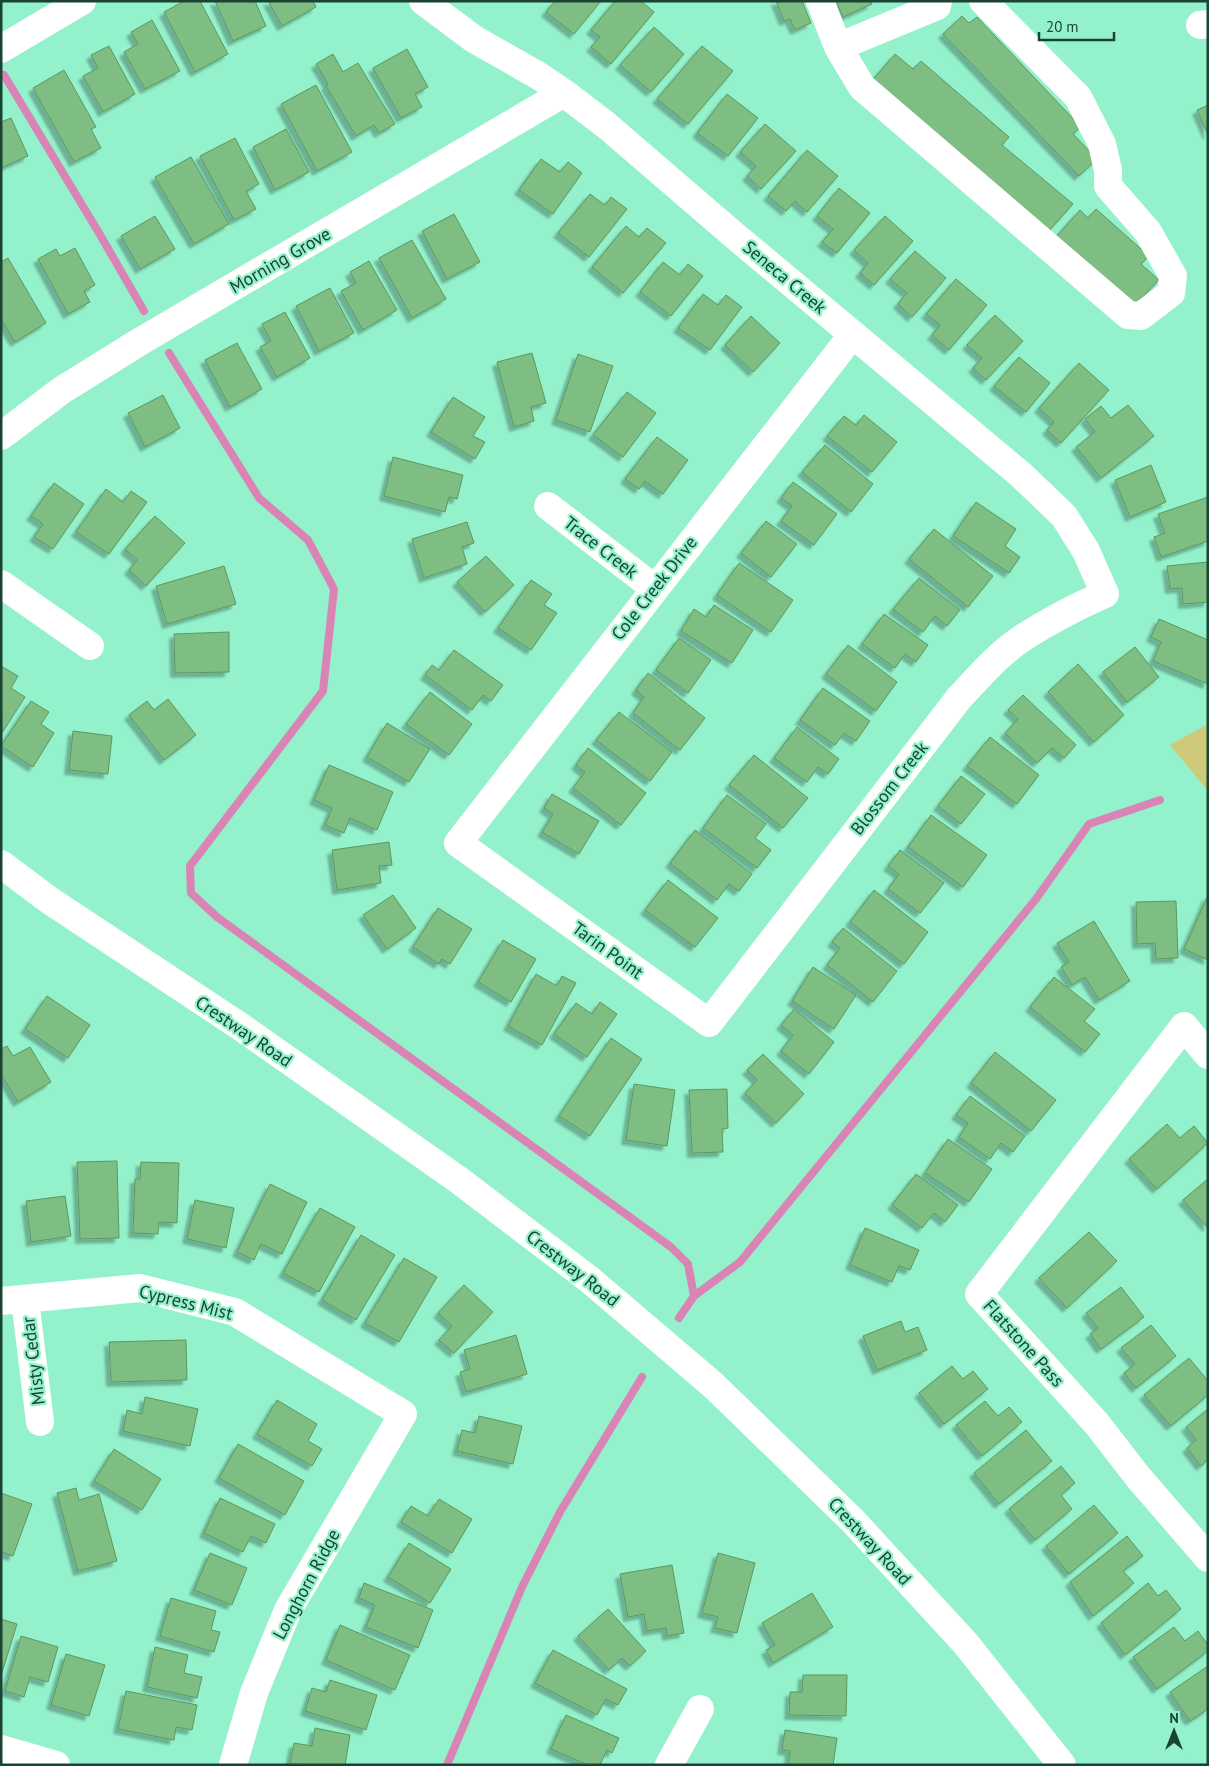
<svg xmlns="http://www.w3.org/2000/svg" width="1209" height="1766" font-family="'PT Sans',sans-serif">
<defs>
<filter id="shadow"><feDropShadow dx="-4.5" dy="4.5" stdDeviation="1" flood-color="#0004"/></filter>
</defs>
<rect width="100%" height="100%" fill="#93f2cb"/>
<path fill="#ceca79" d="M1208 724V791L1170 745Z"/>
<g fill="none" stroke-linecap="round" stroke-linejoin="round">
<path stroke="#da84b5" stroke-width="8" d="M4 75 99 233 144 311
M169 353 259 498 308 540 334 589 323 691 190 866 191 893 217 917 671 1247 688 1264 694 1296 679 1318
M694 1296 740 1262 1036 899 1089 824 1160 800
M447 1765 522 1587 560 1512 642 1377"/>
</g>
<path fill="#7fbe82" stroke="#5a985e" filter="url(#shadow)" d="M184 1H200L228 54 195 72 164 12Z
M215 1H255L266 26 233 41Z
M268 1H313L316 7 282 26Z
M555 1H601L574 34 546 12Z
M615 1H641L654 12 611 64 591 47 600 37 591 30Z
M776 1H802L811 23 795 30 790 19 784 21Z
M836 1H870L872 4 843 17Z
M962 16 969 23 977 17 1081 127 1073 134 1097 159 1079 176 943 34Z
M152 20 180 71 145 89 124 52 138 44 131 32Z
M654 27 684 54 651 92 620 65Z
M109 46 135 94 103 112 83 76 98 68 91 55Z
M702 46 733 71 688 124 657 99Z
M407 49 428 87 415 94 422 107 401 118 373 68Z
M333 54 343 72 358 63 395 124 379 133 374 125 356 136 326 86 328 84 316 64Z
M895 54 913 69 921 61 1009 137 1002 145 1073 204 1048 232 871 82Z
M64 70 96 127 91 129 101 148 74 162 33 88Z
M316 85 352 152 317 171 281 104Z
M727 94 758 118 728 156 697 133Z
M1208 105V135L1197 110Z
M11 118 28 156 1 168V122Z
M765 124 796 151 761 189 747 176 756 166 740 152Z
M286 129 309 172 275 190 253 147Z
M235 138 259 184 246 191 256 209 234 220 200 156Z
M807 150 838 176 807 212 795 201 786 211 768 196Z
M191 157 229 224 194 244 155 177Z
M541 159 560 172 568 162 582 173 553 214 519 190Z
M839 188 870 213 837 253 822 242 833 229 817 216Z
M590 194 605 205 611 197 627 209 589 257 558 233Z
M1096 209 1149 256 1141 264 1159 280 1134 306 1056 237 1080 210 1088 218Z
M454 214 480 262 447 279 422 231Z
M155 216 175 249 140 269 121 236Z
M885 216 913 241 874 285 860 273 868 263 854 250Z
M626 226 639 237 647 228 666 243 623 293 592 267Z
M412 240 446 299 412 318 379 258Z
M75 248 95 285 84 291 90 302 68 314 38 259 56 249 60 256Z
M915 251 946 278 912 317 898 304 907 293 890 279Z
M8 258 46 323 15 342 1 319V262Z
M369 261 397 310 363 330 341 291 356 283 350 272Z
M663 262 680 275 688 264 703 276 671 316 640 292Z
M956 279 987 305 949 350 932 335 940 325 926 314Z
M330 288 354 333 319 351 296 306Z
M703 294 718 305 726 295 742 307 710 350 678 328Z
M285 312 310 358 277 377 260 347 271 341 262 324Z
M995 315 1023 341 986 380 973 368 982 358 967 345Z
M751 316 780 343 753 372 725 345Z
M237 343 262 389 230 407 205 360Z
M532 353 546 403 531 407 534 421 514 427 497 362Z
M578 354 613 366 590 432 556 420Z
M1019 357 1050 383 1026 412 994 386Z
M1079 363 1109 390 1061 443 1047 430 1054 422 1039 408Z
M627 392 656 413 623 457 593 435Z
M163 395 180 428 145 447 128 413Z
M453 397 485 417 473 436 485 442 475 459 431 432Z
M1128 405 1154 436 1101 478 1076 447 1095 432 1085 419 1101 406 1111 418Z
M864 415 897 442 872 472 827 436 844 416 856 425Z
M657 437 688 460 663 494 645 481 639 489 625 479Z
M825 445 873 484 851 512 802 472Z
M393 457 463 475 457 499 449 497 445 512 384 496Z
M1151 465 1166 502 1130 517 1115 480Z
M793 482 837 514 814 545 781 521 792 506 781 498Z
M54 483 84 504 53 549 34 537 43 524 31 516Z
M106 489 123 502 131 491 147 502 109 554 76 532Z
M1208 497V541L1161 557 1154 537 1165 533 1158 514Z
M976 502 1016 529 1005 546 1020 557 1009 573 953 536Z
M155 516 185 543 146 586 129 570 137 560 125 549Z
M766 521 797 544 771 577 741 553Z
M467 522 474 543 462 547 467 564 424 578 412 539Z
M934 529 993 576 968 607 909 559Z
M486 556 514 585 485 612 457 582Z
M1208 562V602L1183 604 1182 588 1170 589 1167 566Z
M739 563 793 600 771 632 717 595Z
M224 566 236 604 167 624 156 586Z
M919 578 960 610 947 626 935 616 923 632 893 609Z
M531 580 552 594 544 605 557 613 531 650 498 628Z
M714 605 753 630 732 663 681 631 694 609 706 617Z
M884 614 928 645 916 662 905 654 895 668 862 644Z
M1159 619 1208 640V684L1153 661 1161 642 1151 637Z
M229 632V672L175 673 174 634Z
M679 638 711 660 688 693 656 670Z
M848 645 897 682 876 711 826 674Z
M1135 647 1159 677 1127 702 1103 672Z
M454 650 503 685 491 701 483 695 472 710 425 675 432 665 439 670Z
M1078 664 1124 715 1094 742 1048 692Z
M1 666 18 676 11 688 25 697 2 733Z
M648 673 705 718 680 750 633 713 644 697 636 690Z
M823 688 870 721 856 741 844 733 835 745 800 720Z
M430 692 472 724 449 755 406 724Z
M1023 695 1076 745 1064 758 1052 748 1037 763 1005 733 1018 719 1008 710Z
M168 699 196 735 164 760 129 715 147 701 154 710Z
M31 701 49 712 41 724 54 733 33 767 1 746Z
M619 712 672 752 650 781 596 740Z
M387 723 430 749 409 782 367 757Z
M797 727 839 759 828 774 818 767 807 782 774 758Z
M73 731 112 736 108 774 69 770Z
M990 737 1039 775 1017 804 967 766Z
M588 748 646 793 621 825 573 788 585 772 576 765Z
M754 755 808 798 783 828 729 785Z
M329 765 393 792 377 830 350 818 344 833 325 825 332 808 314 800Z
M961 776 985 794 961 824 938 806Z
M552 794 599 821 579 854 542 832 553 814 544 808Z
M727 795 766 824 755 838 771 850 757 868 703 828Z
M931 815 987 855 963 887 908 847Z
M695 830 752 874 739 891 729 884 717 900 670 863Z
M389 842 392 865 379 866 381 883 337 890 332 850Z
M900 850 944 883 920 913 888 889 899 874 888 866Z
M668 880 718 918 695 947 645 910Z
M874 890 928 932 904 964 850 922Z
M393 895 416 928 387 949 363 915Z
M1208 895V960L1184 949Z
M1176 901 1178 958 1156 959 1155 943 1137 944 1136 902Z
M438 908 472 929 450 964 442 959 439 964 413 947Z
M1094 921 1130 981 1099 1000 1085 977 1072 985 1061 967 1069 962 1057 943Z
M843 928 897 971 873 1002 827 965 840 948 832 942Z
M503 940 536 959 511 1002 478 982Z
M813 967 856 995 834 1029 792 1001Z
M536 974 557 986 562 976 576 983 542 1045 508 1026Z
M1054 977 1095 1009 1084 1021 1100 1034 1085 1052 1030 1007Z
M47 996 90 1025 68 1058 25 1029Z
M600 1002 617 1014 587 1057 554 1034 576 1003 592 1014Z
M794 1009 834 1042 809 1074 781 1051 793 1035 781 1025Z
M611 1038 642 1059 590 1136 559 1116Z
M7 1046 13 1056 30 1047 51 1082 18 1102 1 1074V1049Z
M995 1052 1056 1100 1031 1131 971 1083Z
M763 1054 804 1094 776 1123 745 1093 757 1080 747 1070Z
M634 1084 675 1090 667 1146 626 1140Z
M727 1089 728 1128 722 1129 723 1152 692 1153 689 1090Z
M970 1096 1025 1136 1013 1152 1001 1143 990 1159 959 1137 968 1123 956 1115Z
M1167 1124 1180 1138 1194 1126 1208 1143 1157 1189 1129 1159Z
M948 1139 992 1169 969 1202 925 1173Z
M117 1161 119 1238 80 1239 77 1162Z
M141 1162 179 1163 177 1223 159 1222 158 1234 133 1233 135 1179H140Z
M916 1174 958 1205 945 1222 934 1213 922 1228 892 1205Z
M1208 1179V1226L1207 1227 1183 1200Z
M270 1184 307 1202 282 1254 261 1244 254 1260 237 1252Z
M65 1196 71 1236 31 1242 26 1201Z
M195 1200 234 1208 226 1248 187 1239Z
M320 1208 355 1227 319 1292 283 1273Z
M865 1228 919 1250 910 1270 899 1266 892 1282 850 1265Z
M1089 1232 1117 1261 1067 1308 1039 1278Z
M361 1235 395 1255 356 1320 322 1300Z
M404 1258 437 1277 399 1342 365 1323Z
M464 1285 493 1312 454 1353 439 1340 452 1326 438 1313Z
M1121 1287 1144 1317 1101 1349 1090 1334 1098 1328 1086 1313Z
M901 1321 905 1332 918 1327 927 1350 877 1370 863 1336Z
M1151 1325 1176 1356 1136 1388 1124 1373 1135 1364 1121 1348Z
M516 1335 527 1374 466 1392 460 1372 470 1369 464 1350Z
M186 1340 187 1380 111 1382 109 1342Z
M1189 1358 1208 1381V1395L1171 1426 1144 1395Z
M952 1366 963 1379 973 1371 988 1389 944 1424 919 1393Z
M145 1397 198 1409 190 1446 123 1431 127 1410 142 1414Z
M277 1400 317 1424 308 1441 322 1449 312 1466 257 1434Z
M985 1401 998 1416 1009 1407 1022 1422 982 1456 956 1425Z
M1208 1409V1460L1201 1466 1187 1448 1196 1440 1186 1427Z
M479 1416 522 1426 513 1464 457 1451 462 1430 475 1433Z
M1026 1430 1052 1461 999 1504 974 1473Z
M238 1444 304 1481 285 1515 219 1478Z
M114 1449 161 1479 142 1510 94 1481Z
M1061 1466 1075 1483 1061 1495 1072 1509 1035 1540 1009 1509Z
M76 1488 79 1500 99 1494 117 1561 78 1571 57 1493Z
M1 1493 32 1504 13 1556 1 1552Z
M220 1498 275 1524 266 1543 251 1536 243 1552 204 1533Z
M439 1499 472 1519 452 1553 401 1522 411 1506 428 1516Z
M1094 1505 1118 1533 1069 1574 1046 1546Z
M1127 1536 1143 1556 1123 1571 1134 1583 1093 1616 1070 1582Z
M409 1543 451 1569 430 1603 388 1577Z
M210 1553 247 1568 232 1605 194 1590Z
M718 1553 755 1563 737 1633 715 1628 718 1617 702 1613Z
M672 1565 684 1633 667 1636 666 1628 647 1631 644 1614 628 1617 620 1574Z
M364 1583 433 1610 418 1648 366 1627 375 1605 359 1598Z
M1148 1583 1158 1596 1166 1590 1181 1609 1125 1655 1101 1623Z
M812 1593 833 1627 773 1663 766 1650 775 1645 762 1623Z
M171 1598 216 1611 211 1630 220 1632 214 1652 160 1636Z
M608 1609 646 1651 630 1666 622 1658 609 1670 578 1636Z
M1 1619 17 1624 1 1676Z
M340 1625 410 1655 395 1690 326 1660Z
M1174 1627 1185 1641 1198 1631 1208 1645V1651L1157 1689 1133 1657Z
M21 1636 58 1647 48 1682 30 1677 24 1697 5 1691Z
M155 1647 188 1655 184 1673 202 1677 197 1698 147 1687Z
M553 1650 627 1689 618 1705 606 1699 597 1715 535 1683Z
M66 1654 105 1665 89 1716 51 1705Z
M1208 1666V1709L1190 1721 1170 1692Z
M803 1675H847L846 1716 789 1715 790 1692H802Z
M330 1680 377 1695 366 1730 305 1711 312 1688 326 1692Z
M126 1691 197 1705 192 1730 176 1727 174 1740 118 1729Z
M566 1715 619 1738 612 1753 607 1750 600 1765H588L551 1749Z
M315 1728 350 1735 345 1765 290 1764 294 1743 312 1746Z
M785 1730 837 1738 833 1765H788L790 1751 782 1750Z"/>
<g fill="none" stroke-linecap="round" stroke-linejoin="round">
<path stroke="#fff" stroke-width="28" d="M423 1 474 39 539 76 564 93 606 125 735 236 1020 474 1064 516 1086 551 1105 594C1078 606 1049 621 1024 637 999 653 979 677 959 698L709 1023 458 843 853 334
M820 1 838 47 937 6 938 1
M1200 25 1208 24
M838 47 862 87 1128 315 1141 316 1171 293 1173 276 1148 232 1108 186V170L1102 144 1078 97 983 1
M1 49 82 1
M1 436 62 390 141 341 564 93
M548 506 654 588
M1 584 90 646
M1 864 49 900 241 1027 460 1181 590 1280 713 1385 853 1521 966 1644 1062 1765
M1208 1055 1184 1026 979 1294 1097 1424 1138 1477 1208 1558
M25 1300 40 1422
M1 1301 140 1288 235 1312 403 1414 288 1610 254 1693 233 1765
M1 1749 56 1765
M669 1765 700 1709"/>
</g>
<g text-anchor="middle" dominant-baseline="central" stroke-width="4.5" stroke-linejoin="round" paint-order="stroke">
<g font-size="18" fill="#1b4334" stroke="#93f2cb">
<text transform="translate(280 260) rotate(-30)">Morning Grove</text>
<text transform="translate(785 277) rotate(40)">Seneca Creek</text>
<text transform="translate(601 547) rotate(38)">Trace Creek</text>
<text transform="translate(654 588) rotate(-52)">Cole Creek Drive</text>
<text transform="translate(889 788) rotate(-52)">Blossom Creek</text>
<text transform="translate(608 950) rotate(36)">Tarin Point</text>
<text transform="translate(244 1031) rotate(34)">Crestway Road</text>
<text transform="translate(573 1268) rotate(38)">Crestway Road</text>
<text transform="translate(186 1302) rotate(14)">Cypress Mist</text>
<text transform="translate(1024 1343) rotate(48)">Flatstone Pass</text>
<text transform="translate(33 1361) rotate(-97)">Misty Cedar</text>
<text transform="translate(870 1541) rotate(47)">Crestway Road</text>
<text transform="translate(306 1584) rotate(-62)">Longhorn Ridge</text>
</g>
</g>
<rect width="1209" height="1766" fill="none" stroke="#1b4334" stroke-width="5"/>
<g transform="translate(1174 1731)" stroke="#93f2cb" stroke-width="4" paint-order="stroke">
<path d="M0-4L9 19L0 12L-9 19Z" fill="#1b4334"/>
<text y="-8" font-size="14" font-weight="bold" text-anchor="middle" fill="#1b4334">N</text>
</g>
<path d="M1039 32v8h75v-8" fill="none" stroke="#1b4334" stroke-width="2.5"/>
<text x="1046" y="32" font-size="15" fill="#1b4334" stroke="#93f2cb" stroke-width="4" paint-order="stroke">20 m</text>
</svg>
